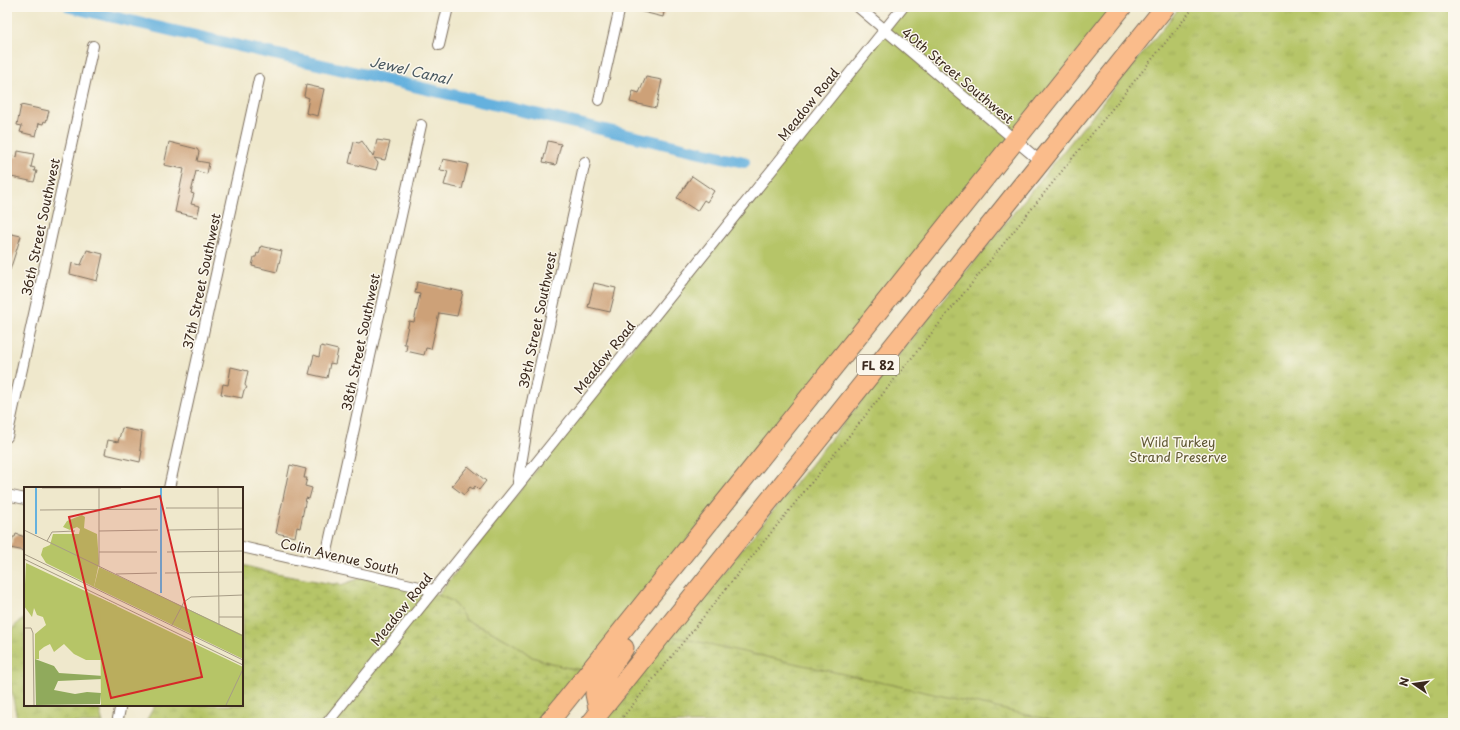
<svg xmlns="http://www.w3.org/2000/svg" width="1460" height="730" font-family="'Playpen Sans',sans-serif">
<defs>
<pattern id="wetland-marsh" width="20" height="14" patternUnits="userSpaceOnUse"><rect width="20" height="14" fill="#b6c567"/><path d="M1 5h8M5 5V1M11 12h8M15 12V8" fill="none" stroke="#9da959"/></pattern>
<pattern id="park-tufts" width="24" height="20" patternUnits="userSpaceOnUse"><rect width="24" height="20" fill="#b6c567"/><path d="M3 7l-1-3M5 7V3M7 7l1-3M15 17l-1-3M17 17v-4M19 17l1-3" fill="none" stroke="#9da959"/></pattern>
</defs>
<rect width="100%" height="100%" fill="#fbf7ec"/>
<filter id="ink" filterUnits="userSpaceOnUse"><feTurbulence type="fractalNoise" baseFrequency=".025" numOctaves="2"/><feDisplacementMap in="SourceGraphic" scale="8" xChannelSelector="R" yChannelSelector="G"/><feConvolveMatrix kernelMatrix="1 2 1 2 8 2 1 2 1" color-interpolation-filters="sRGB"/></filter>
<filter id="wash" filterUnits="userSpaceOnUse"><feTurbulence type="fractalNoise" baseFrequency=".012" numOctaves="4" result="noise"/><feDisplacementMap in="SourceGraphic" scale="16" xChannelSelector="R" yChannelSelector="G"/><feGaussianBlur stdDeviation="0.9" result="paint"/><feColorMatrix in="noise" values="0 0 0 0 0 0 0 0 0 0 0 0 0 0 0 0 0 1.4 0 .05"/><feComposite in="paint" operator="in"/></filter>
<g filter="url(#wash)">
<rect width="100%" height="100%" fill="#efe8cc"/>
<path fill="#b6c567" stroke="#787842" d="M901 7H1114L583 670 563 667 532 657 514 644 490 631 467 621 452 601 438 595Z"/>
<path fill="url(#wetland-marsh)" stroke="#787842" d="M242 565 276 574 333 584 339 583 341 585 366 576 430 592 452 601 467 621 490 631 514 644 532 657 563 667 583 670 540 723H145L155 705H242Z
M25 618V705H98L103 723H18C14 702 0 646 13 628 16 624 21 621 25 618Z
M677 628 1146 723H600L619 699 623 701C637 674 658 651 677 628Z"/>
<path fill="url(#park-tufts)" stroke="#787842" d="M1180 7H1453V723H1064L672 636Z"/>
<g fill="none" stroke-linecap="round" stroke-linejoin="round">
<path stroke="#65b1de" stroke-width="12" d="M70 7 744 162"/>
</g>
<g id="blocks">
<path fill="#cda178" d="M635 7H665L663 17 635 10Z
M646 77 662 80 656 108 630 102 633 91 639 93Z
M306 85 324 89 318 116 306 113 309 98 304 96Z
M21 105 49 111 46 122 44 121 43 124 39 123 36 136 20 132 22 126 17 125Z
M377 140 390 142 385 160 374 158 378 163 376 170 349 163 354 142 359 143 362 141 373 157Z
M548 141 561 144 556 165 543 162Z
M169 142 197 149 199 152 197 161 209 163 207 174 196 171 191 193 194 194 191 204 200 206 197 217 175 212 184 169 164 165Z
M18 151 34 154 31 167 35 168 34 171H37L34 182 7 176 11 156 17 157Z
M443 159 468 164 462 189 444 185 448 171 440 170Z
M692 176 714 191 707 202 704 200 697 211 677 198Z
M7 233 21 236 10 270H7Z
M261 246 282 251 277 272 252 266 254 257H256L257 253 259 254Z
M87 250 103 254 97 281 70 274 72 263 81 265Z
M417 282 463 292 457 316 439 313 431 349 426 348 424 355 406 351 407 344H404L409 321 414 322 420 294 415 293Z
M594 283 616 288 610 312 588 307Z
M321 346 338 350 335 364 330 363 327 378 309 374 314 355 319 357Z
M231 367 248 371 245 385 247 388 244 390 242 398 221 394 223 384 228 385Z
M122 428 142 432 140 450 142 451 140 462 105 454 108 440 118 442Z
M290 465 306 469 304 478H307L305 486 312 488 309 499 306 498 300 528 297 527 295 537 276 533Z
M468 466 486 481 479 490 475 486 473 489 470 487 464 495 452 486Z
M16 534 25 537V551L10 548 13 537H15Z"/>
</g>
</g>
<g filter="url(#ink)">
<use href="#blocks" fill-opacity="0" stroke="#7a6c5b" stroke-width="1"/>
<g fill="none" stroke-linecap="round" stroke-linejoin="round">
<g stroke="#7a6c5b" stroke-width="12">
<path id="street" d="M858 7 1041 162
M439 45 448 7
M599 100 620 7
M7 437 93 46
M518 482 530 411 585 162
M169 488 259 79
M7 495 25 499
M242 547 433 590
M324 565 421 125
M117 723 120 709
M327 723 903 7"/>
</g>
<g stroke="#7a6c5b" stroke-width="21">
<path id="highway" d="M599 713 595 694 597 687 624 648
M548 723 1122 7
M591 723 1165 7"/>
</g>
<path stroke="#7a6c5b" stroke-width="2" stroke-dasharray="1 3" stroke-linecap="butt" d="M618 723 1194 7"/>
<use href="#street" stroke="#fff" stroke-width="10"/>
<use href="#highway" stroke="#fabc8b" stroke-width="19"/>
</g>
</g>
<g text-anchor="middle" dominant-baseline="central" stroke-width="3" stroke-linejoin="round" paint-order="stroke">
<rect fill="#fbf7ec" stroke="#75685c" stroke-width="1" x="857" y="355" width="42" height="20" rx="3"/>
<g font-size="12" font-weight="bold" fill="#3b2a1e">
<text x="878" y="365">FL 82</text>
</g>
<g font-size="13" fill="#3b2a1e" stroke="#fbf7ec">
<text transform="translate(958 75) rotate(40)">40th Street Southwest</text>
<text transform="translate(808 104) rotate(-51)">Meadow Road</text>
<text transform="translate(40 227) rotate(-78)">36th Street Southwest</text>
<text transform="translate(201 281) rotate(-78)">37th Street Southwest</text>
<text transform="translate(537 320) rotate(-78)">39th Street Southwest</text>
<text transform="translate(360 342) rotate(-78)">38th Street Southwest</text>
<text transform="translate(604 357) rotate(-51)">Meadow Road</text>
<text transform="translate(340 556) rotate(13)">Colin Avenue South</text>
<text transform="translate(401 609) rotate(-51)">Meadow Road</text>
</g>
<g font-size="13" fill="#605834" stroke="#fbf7ec">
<text x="1178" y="441">Wild Turkey<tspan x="1178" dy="15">Strand Preserve</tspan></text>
</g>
<g font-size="14" font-style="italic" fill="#4a5961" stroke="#fbf7ec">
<text transform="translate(410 70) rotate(13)">Jewel Canal</text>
</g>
</g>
<g transform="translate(24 487)">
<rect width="219" height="219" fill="#efe8cc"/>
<path d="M75 80 219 148V172L70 100Z" fill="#b6c567"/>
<path d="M11 172 30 179 35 186 80 189 79 192 34 194 30 203 51 207 63 205 77 206 76 217 12 218Z" fill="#90aa5c"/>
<path d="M58 28 61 30 60 41 73 47 75 76 70 100 22 76 17 68 19 61 26 58 29 47H55L56 42 53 40 46 43 39 40 43 34ZM2 76 93 119 78 173H62L50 167 40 157 30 165 26 157 20 160 15 164V172H11V147L22 138 19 130 13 128 10 121 8 130 0 119Z" fill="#b6c567"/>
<path d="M76 111 219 180V218H77Z" fill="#b6c567"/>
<path fill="none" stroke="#65b1de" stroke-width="2" d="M12 1V47M137 1V106"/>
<path fill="none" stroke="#a79c86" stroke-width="1" d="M18 1H97M75 1V79M194 1 195 138M142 21H219M16 23 133 22M0 43 219 149M145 43 219 42M75 44 134 43M23 54 28 45 51 44M75 65H133M143 65 219 64M0 67 219 173M0 72 219 178M141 86 219 85M92 87 133 86M195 130H219M148 138 160 115 167 110 219 108M0 141H7L9 146 10 218M202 218 219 182"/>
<path fill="#d62828" fill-opacity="0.15" stroke="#d62828" stroke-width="2" d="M136 9 178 190 87 211 45 30Z"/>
<rect width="219" height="219" fill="none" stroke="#3b2a1e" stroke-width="2"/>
</g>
<rect width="1460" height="730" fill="none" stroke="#fbf7ec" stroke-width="24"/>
<g transform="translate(1414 684) rotate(283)" stroke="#fbf7ec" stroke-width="3" paint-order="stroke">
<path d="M0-3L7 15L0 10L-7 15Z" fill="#3b2a1e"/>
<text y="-6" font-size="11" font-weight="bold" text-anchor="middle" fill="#3b2a1e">N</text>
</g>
</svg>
